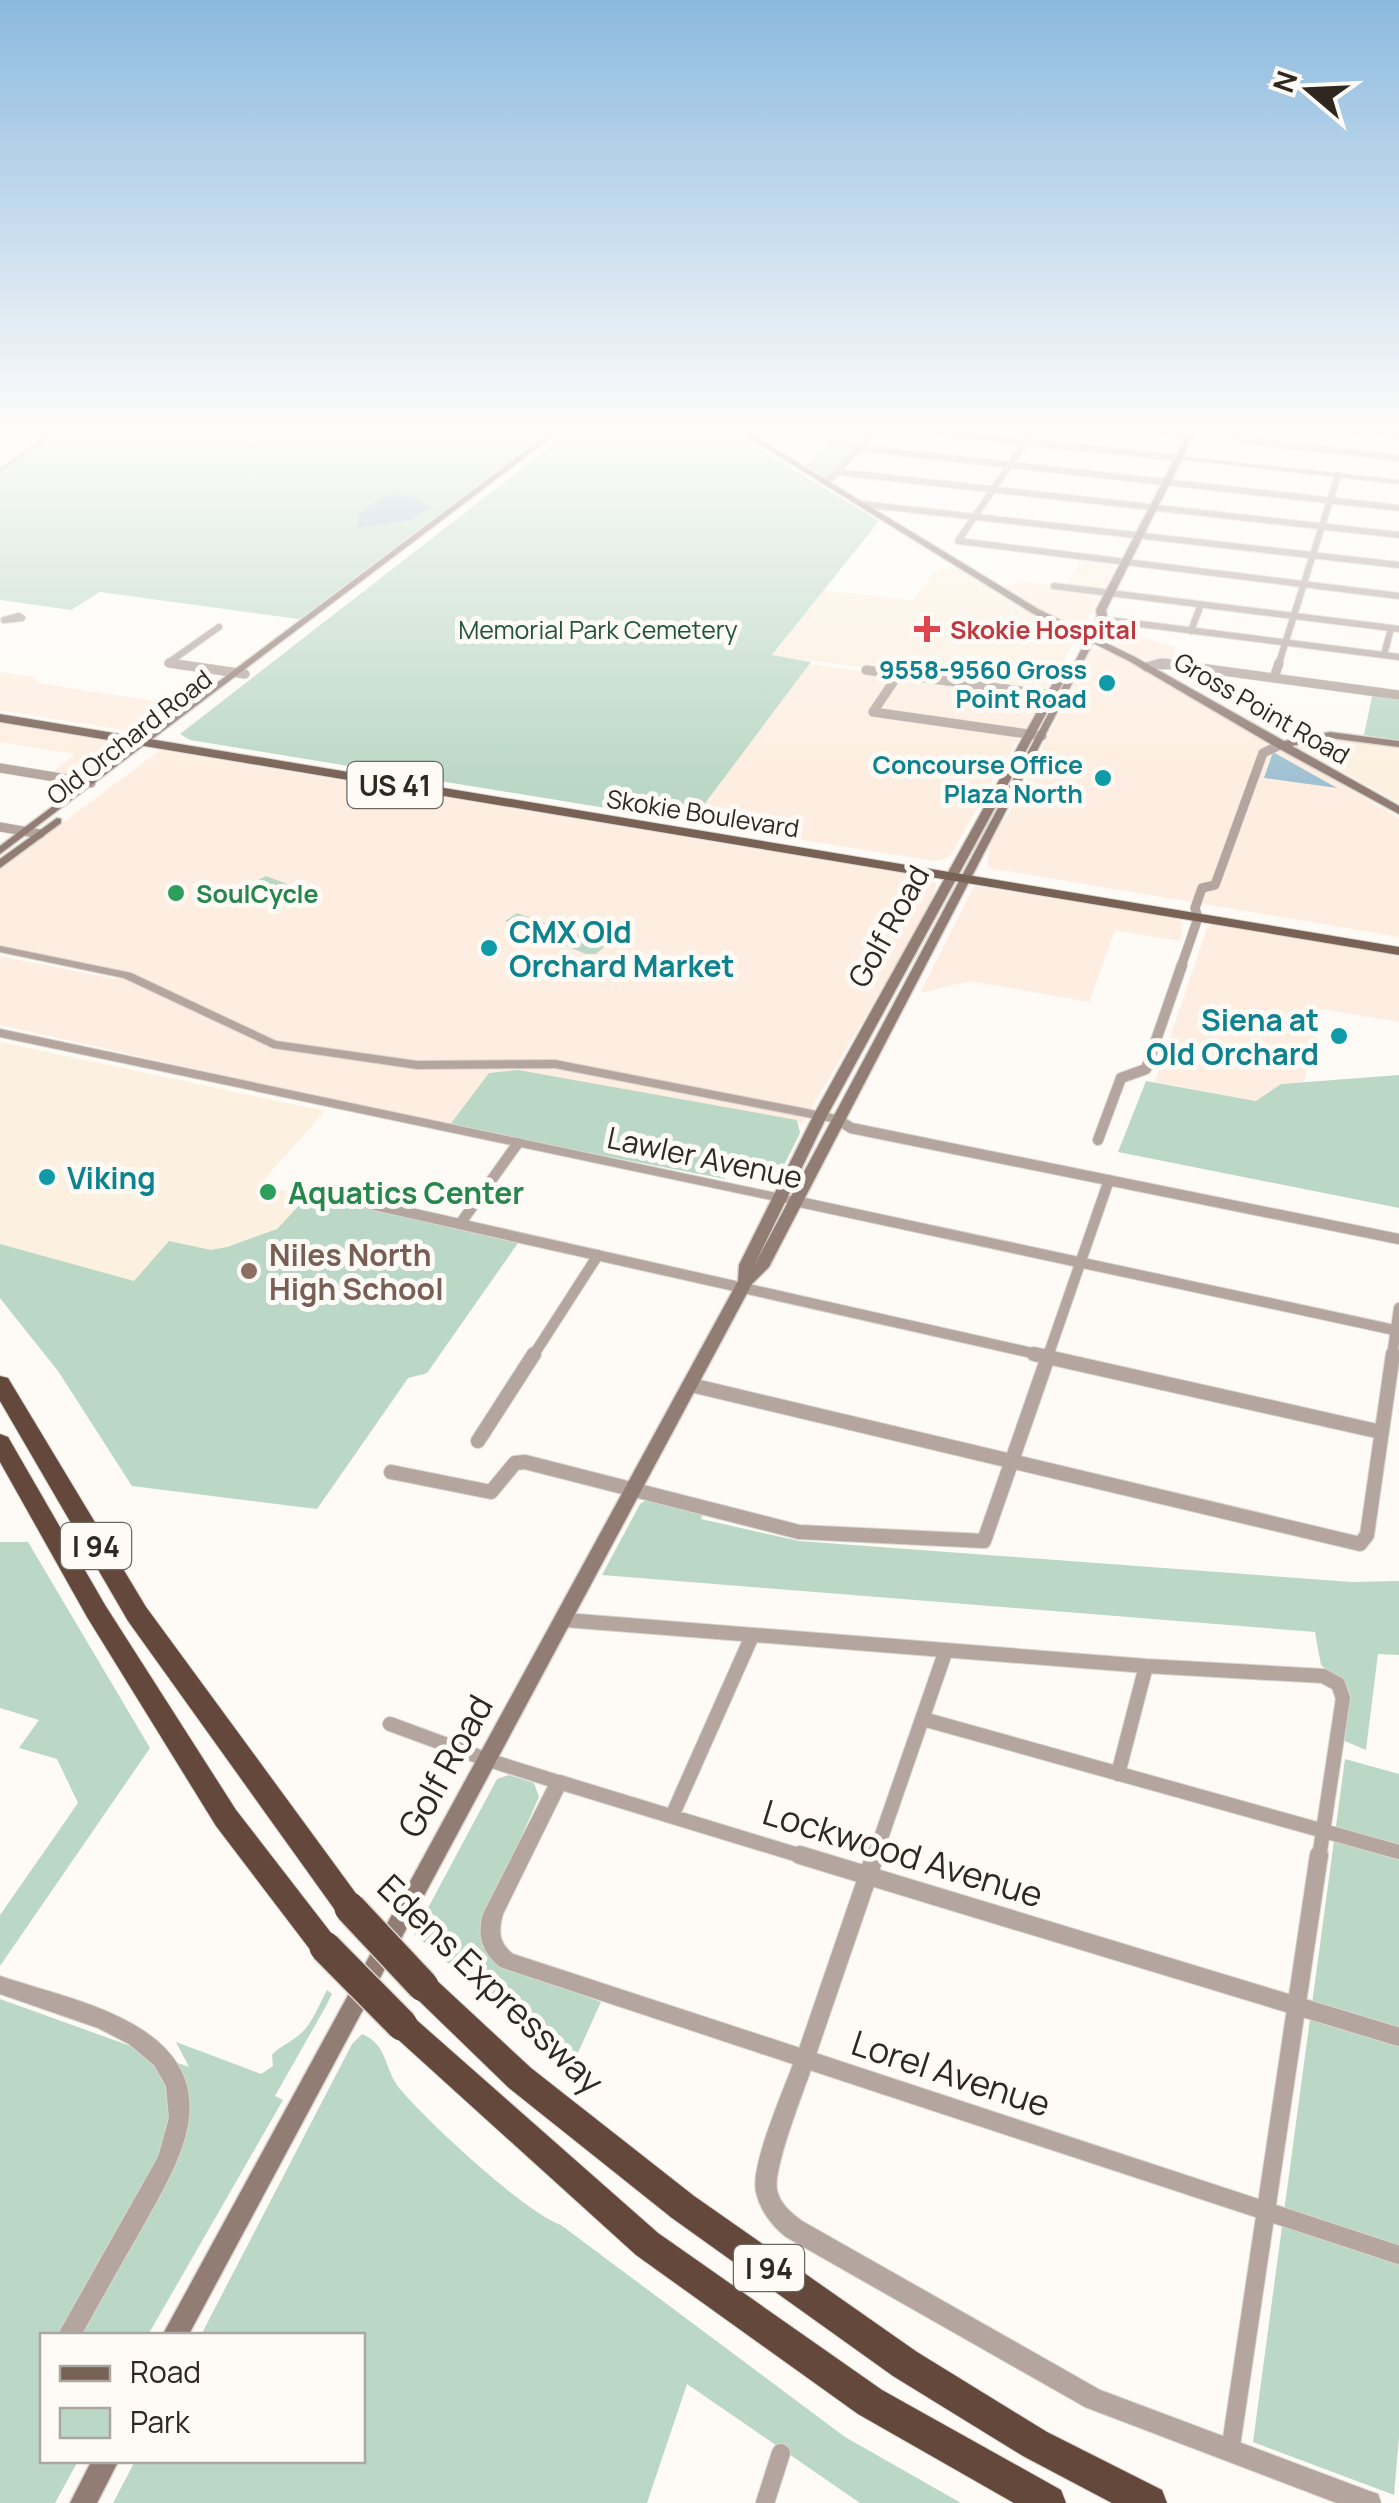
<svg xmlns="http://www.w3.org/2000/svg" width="1399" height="2503" font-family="Manrope,sans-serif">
<rect width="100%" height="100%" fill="#fefbf6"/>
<path fill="#feeee1" d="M1081 559 1118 563 1081 632 999 587 1024 582 1065 587Z
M1106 623 1138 628 1136 635 1176 647 1171 661 1155 664 1099 637Z
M1091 649H1101L1151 672 1399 818V937L990 868 987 864 991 840 1015 803Z
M809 664 1046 697 995 776 951 855 944 859 934 861 691 822Z
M0 672 35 677 38 683 187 706 149 734 0 710Z
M0 720 121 742 125 749 88 778 53 772 75 754 0 742Z
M160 750 924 877 936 883 933 901 801 1126 797 1120 489 1073 449 1126 0 1025V956L115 979 123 972 0 945V870Z
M974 886 1177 918 1183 923 1180 941 1115 930 1089 1002 970 981 920 993Z
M1214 924 1399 954V1022L1322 1009 1304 1082 1281 1084 1256 1101 1155 1082 1207 928Z"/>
<path fill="#fcf0e0" d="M952 566 1077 637 1047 689 772 656 824 590 913 600 933 573Z
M1338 737 1399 746V803L1295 745Z
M0 1042 325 1111 259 1185 518 1243 427 1373 409 1378 320 1505 58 1371 0 1299Z"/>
<path fill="#bbd8c6" d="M61 431H552L305 618 299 619 100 592 71 610 0 600V473Z
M570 431H729L879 521 772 655 811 662 691 822 190 740 180 734Z
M835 434 866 437 828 478 804 467Z
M1373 692 1399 696V740L1364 735Z
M266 876 322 897 304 907 247 886Z
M517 913 602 943 604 947 596 954H586L505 921Z
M518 1070 797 1120 800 1133 780 1173 735 1164 725 1179 449 1126 489 1073Z
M1399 1075V1208L1118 1152 1146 1081 1256 1101 1281 1084Z
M309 1195 518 1243 427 1373 408 1378 317 1509 132 1486 58 1371 0 1298V1244L134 1281 169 1241 211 1250 227 1247 277 1229Z
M648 1499 704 1511 701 1519 799 1541 1352 1582 1399 1581V1655L1378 1654 1366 1750 1342 1740 1348 1688 1321 1665 1315 1632 602 1575 640 1504Z
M0 1542H28L150 1748 0 1966V1915L78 1803 57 1759 19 1748 39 1720 0 1708Z
M1345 1759 1399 1774V2437L1394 2495 1253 2442Z
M509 1775 534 1783 539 1797 482 1925V1946L495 1963 601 2002 571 2068 414 1934 497 1779Z
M327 1990 332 1994 326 2006 275 2096 283 2100 148 2335 42 2336V2460L78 2461 55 2503H0V1999L189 2067 176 2042 261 2074 273 2066 272 2055C281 2045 290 2043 299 2035 312 2025 319 2004 327 1990Z
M362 2034C388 2044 384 2070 400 2089 428 2122 523 2211 561 2225L845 2437 961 2503H860L687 2384 647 2503H113L135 2461 362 2460V2336L201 2335 352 2044Z"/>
<path fill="#a0c1d2" d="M389 493C398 495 422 497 429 508L410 520 356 528 360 520 357 515Z
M1273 752 1337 788 1264 778Z"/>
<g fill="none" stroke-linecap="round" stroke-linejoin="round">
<g stroke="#d9d5cf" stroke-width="8">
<path id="minor-far4" d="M20 431 51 434
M918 431 1179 458
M1033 431 958 541 1399 596
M1141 431 1191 436
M1239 431 1236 438 1240 440 1399 458
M1355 431 1399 435
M858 448 1399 508
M837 472 1399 535
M823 481 831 478 875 431
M861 504 1399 565
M1054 586 1399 629
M19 616 22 618 4 620Z
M1101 619 1399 657
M1191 631 1201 604
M1384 655 1391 628
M168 663 187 666
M168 663 219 627
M1151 666H1182
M1278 666 1338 475"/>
</g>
<g stroke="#d9d5cf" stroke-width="10">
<path id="minor-far3" d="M169 663 245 674
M1164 663 1399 695
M1146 667 1161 663
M866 670 1051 695
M898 675 873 712 1042 736
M1274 678 1279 663
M0 768 91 783
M0 827 40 834
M1181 967 1198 918 1195 908 1202 888 1215 885 1263 753 1280 745"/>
</g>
<g stroke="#d9d5cf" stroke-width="12">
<path id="minor-far2" d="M837 1119 851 1128 1399 1239
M1098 1140 1121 1078 1146 1069 1182 965
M326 1194 1045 1356
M795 1201 1399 1331
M460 1224 518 1143
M533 1356 598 1255
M1048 1356 1109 1180
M1392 1356 1399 1308"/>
</g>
<g stroke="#d9d5cf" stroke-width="16">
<path id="minor-far1" d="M1034 1354 1381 1432
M691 1385 1360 1544 1367 1535 1393 1354
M478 1441 534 1354
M391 1472 491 1492 515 1463 525 1462 799 1532 984 1541 1049 1354
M565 1620 1146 1666 1323 1676 1338 1684 1343 1698 1319 1858
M923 1719 1399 1852
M390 1724 488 1760
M1118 1774 1146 1666
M559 1782 808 1858
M672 1816 752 1636
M874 1858 946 1650"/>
</g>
<g stroke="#d9d5cf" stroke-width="20">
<path id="minor" d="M800 1855 1399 2037
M875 1855 805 2059 1399 2255
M1230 2452 1319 1855
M765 2503 781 2453"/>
</g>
<g stroke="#d9d5cf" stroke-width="2">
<path id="tertiary" d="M52 431H59L0 473V468Z
M1179 456 1399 480V484L1177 459Z
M0 946 131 973 276 1041 417 1061 555 1060 837 1115 843 1119 837 1123 555 1068 417 1069 273 1048 124 978 0 952Z
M0 1029 795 1197 802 1201 795 1205 0 1037Z
M488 1753 565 1777 568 1782 503 1914C498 1932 499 1943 513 1954L812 2052 815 2059C806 2085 773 2167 777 2190 780 2204 791 2213 802 2221L1100 2390 1369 2491 1378 2494 1381 2503H1337L1085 2407 786 2237C772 2226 760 2210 756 2192 750 2166 783 2092 793 2064L500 1967C482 1952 477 1936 483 1914L548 1786 482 1765 479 1760 482 1755Z
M0 1976C47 1992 102 2003 144 2031 227 2087 178 2163 142 2228 121 2264 101 2300 81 2336H57L158 2157 169 2118 166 2086 154 2065 129 2044 98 2028 0 1994Z"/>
</g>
<g stroke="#d9d5cf" stroke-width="3">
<path id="secondary" d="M552 431H560L0 854V846Z
M738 431H746L1038 609 1089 634 1097 616 1096 610 1189 431H1196L1106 610 1107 616 1096 638 1135 657 1284 741 1330 732 1399 741V747L1330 738 1292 746 1399 806V814L1276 747 1129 661 1093 643 769 1267 752 1284 188 2336H162L738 1281 739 1265 813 1116 1054 681 1062 679 1064 681 827 1116 755 1264 1054 703 1086 640 1032 613Z
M57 818 61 819V823L0 868V859Z
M92 2460H119L97 2503H70Z"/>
</g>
<g stroke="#d9d5cf" stroke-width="2">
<path id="primary" d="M0 714 1399 947V955L0 722Z"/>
</g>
<g stroke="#d9d5cf" stroke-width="2">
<path id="motorway" d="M0 1376 8 1378 146 1607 360 1899 364 1908 360 1917 350 1920 340 1917 128 1621 0 1401Z
M0 1434 8 1437 105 1605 236 1810 335 1938 339 1947 335 1956 325 1960 315 1956 216 1826 87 1617 0 1462Z
M423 1973 433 1977 531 2068 694 2196 917 2352 1047 2432 1162 2490 1167 2503H1112L1023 2456 893 2376 672 2218 509 2088 413 1995 408 1986 413 1977Z
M402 2012 412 2016 658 2233 882 2390 1061 2490 1066 2503H1014L858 2414 636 2255 392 2034 387 2025 392 2016Z"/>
</g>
<use href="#minor-far4" stroke="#b4a69f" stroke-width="6"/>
<use href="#minor-far3" stroke="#b4a69f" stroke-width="9"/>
<use href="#minor-far2" stroke="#b4a69f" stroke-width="10"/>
<use href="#minor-far1" stroke="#b4a69f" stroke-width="14"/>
<use href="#minor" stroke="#b4a69f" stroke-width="18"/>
<use href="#tertiary" fill="#b4a69f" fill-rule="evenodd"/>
<use href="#secondary" fill="#917d74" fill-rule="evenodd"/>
<use href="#primary" fill="#786155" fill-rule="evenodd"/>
<use href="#motorway" fill="#63483b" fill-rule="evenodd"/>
<g stroke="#d9d5cf" stroke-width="34" stroke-linecap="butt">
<path id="motorway-bridge" d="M350 1908 423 1986
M325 1947 402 2025"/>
</g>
<use href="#motorway-bridge" stroke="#63483b" stroke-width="31"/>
</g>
<linearGradient id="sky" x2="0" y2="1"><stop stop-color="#8bb9df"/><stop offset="0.55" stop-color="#fffdfb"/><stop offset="1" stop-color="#fffdfb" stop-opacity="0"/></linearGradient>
<rect width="1399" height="781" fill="url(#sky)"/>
<path fill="#e0444e" stroke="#fefbf6" stroke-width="4" d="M922 614h10v10h10v10h-10v10h-10v-10h-10v-10h10z"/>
<g fill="#0f9aa8" stroke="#fefbf6" stroke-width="4">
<circle cx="1107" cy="683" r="10"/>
<circle cx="1103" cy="778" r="10"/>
<circle cx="489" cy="948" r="10"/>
<circle cx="1339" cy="1036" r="10"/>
<circle cx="47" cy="1177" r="10"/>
</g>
<g fill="#2e9e5b" stroke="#fefbf6" stroke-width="4">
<circle cx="176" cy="893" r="10"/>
<circle cx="268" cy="1192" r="10"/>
</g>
<circle fill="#8d6e63" stroke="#fefbf6" stroke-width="4" cx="249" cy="1271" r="10"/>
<g text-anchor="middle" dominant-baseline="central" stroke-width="10" stroke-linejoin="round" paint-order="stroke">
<g font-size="25" fill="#20553a" stroke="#fefbf6">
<text x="598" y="629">Memorial Park Cemetery</text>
</g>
<g font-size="25" font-weight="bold" fill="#be3a42" stroke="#fefbf6" text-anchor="start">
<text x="950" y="629">Skokie Hospital</text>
</g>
<g font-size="25" font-weight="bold" fill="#0d838f" stroke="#fefbf6" text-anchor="end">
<text x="1087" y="669">9558-9560 Gross<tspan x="1087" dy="29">Point Road</tspan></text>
<text x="1083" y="764">Concourse Office<tspan x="1083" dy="29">Plaza North</tspan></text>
</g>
<g font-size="25" fill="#2e2820" stroke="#fefbf6">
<text transform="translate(1262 708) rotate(30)">Gross Point Road</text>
<text transform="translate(129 737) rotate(-38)">Old Orchard Road</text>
<text transform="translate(703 813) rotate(9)">Skokie Boulevard</text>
</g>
<g font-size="25" font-weight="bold" fill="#27864d" stroke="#fefbf6" text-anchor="start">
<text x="196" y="893">SoulCycle</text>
</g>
<g fill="#fefbf6" stroke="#6c6760" stroke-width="2.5">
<rect x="347.5" y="762" width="95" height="46" rx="8"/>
<rect x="61" y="1523" width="70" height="46" rx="8"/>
<rect x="734" y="2245" width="70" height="46" rx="8"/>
</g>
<g font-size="28" font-weight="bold" fill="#2e2820">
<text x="395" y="785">US 41</text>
<text x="96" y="1546">I 94</text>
<text x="769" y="2268">I 94</text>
</g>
<g font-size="30" fill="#2e2820" stroke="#fefbf6">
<text transform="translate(888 926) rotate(-61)">Golf Road</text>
<text transform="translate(705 1157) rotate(12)">Lawler Avenue</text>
</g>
<g font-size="30" font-weight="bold" fill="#0d838f" stroke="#fefbf6" text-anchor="start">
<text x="509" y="931">CMX Old<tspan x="509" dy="34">Orchard Market</tspan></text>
<text x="1319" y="1019" text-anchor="end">Siena at<tspan x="1319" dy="34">Old Orchard</tspan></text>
<text x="67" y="1177">Viking</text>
</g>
<g font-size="30" font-weight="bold" fill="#27864d" stroke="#fefbf6" text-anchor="start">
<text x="288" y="1192">Aquatics Center</text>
</g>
<g font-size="30" font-weight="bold" fill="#785e54" stroke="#fefbf6" text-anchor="start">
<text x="269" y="1254">Niles North<tspan x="269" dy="34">High School</tspan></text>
</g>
<g font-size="35" fill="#2e2820" stroke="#fefbf6">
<text transform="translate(445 1766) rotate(-61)">Golf Road</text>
<text transform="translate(903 1853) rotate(17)">Lockwood Avenue</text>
<text transform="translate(491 1984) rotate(44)">Edens Expressway</text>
<text transform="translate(951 2073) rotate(18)">Lorel Avenue</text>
</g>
</g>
<rect x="40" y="2333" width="325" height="130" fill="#fefbf6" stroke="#aba7a0" stroke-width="2.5"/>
<rect x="60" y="2366" width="50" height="15" fill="#786155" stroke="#aba7a0" stroke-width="2.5"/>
<text x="130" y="2383" font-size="30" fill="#2e2820">Road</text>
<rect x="60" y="2408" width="50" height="30" fill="#bbd8c6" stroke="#aba7a0" stroke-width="2.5"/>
<text x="130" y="2433" font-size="30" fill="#2e2820">Park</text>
<g transform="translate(1309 90) rotate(289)" stroke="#fefbf6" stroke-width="8" paint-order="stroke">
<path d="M0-8L18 38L0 25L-18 38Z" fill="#2e2820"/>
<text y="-15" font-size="28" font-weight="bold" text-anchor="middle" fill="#2e2820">N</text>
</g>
</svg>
